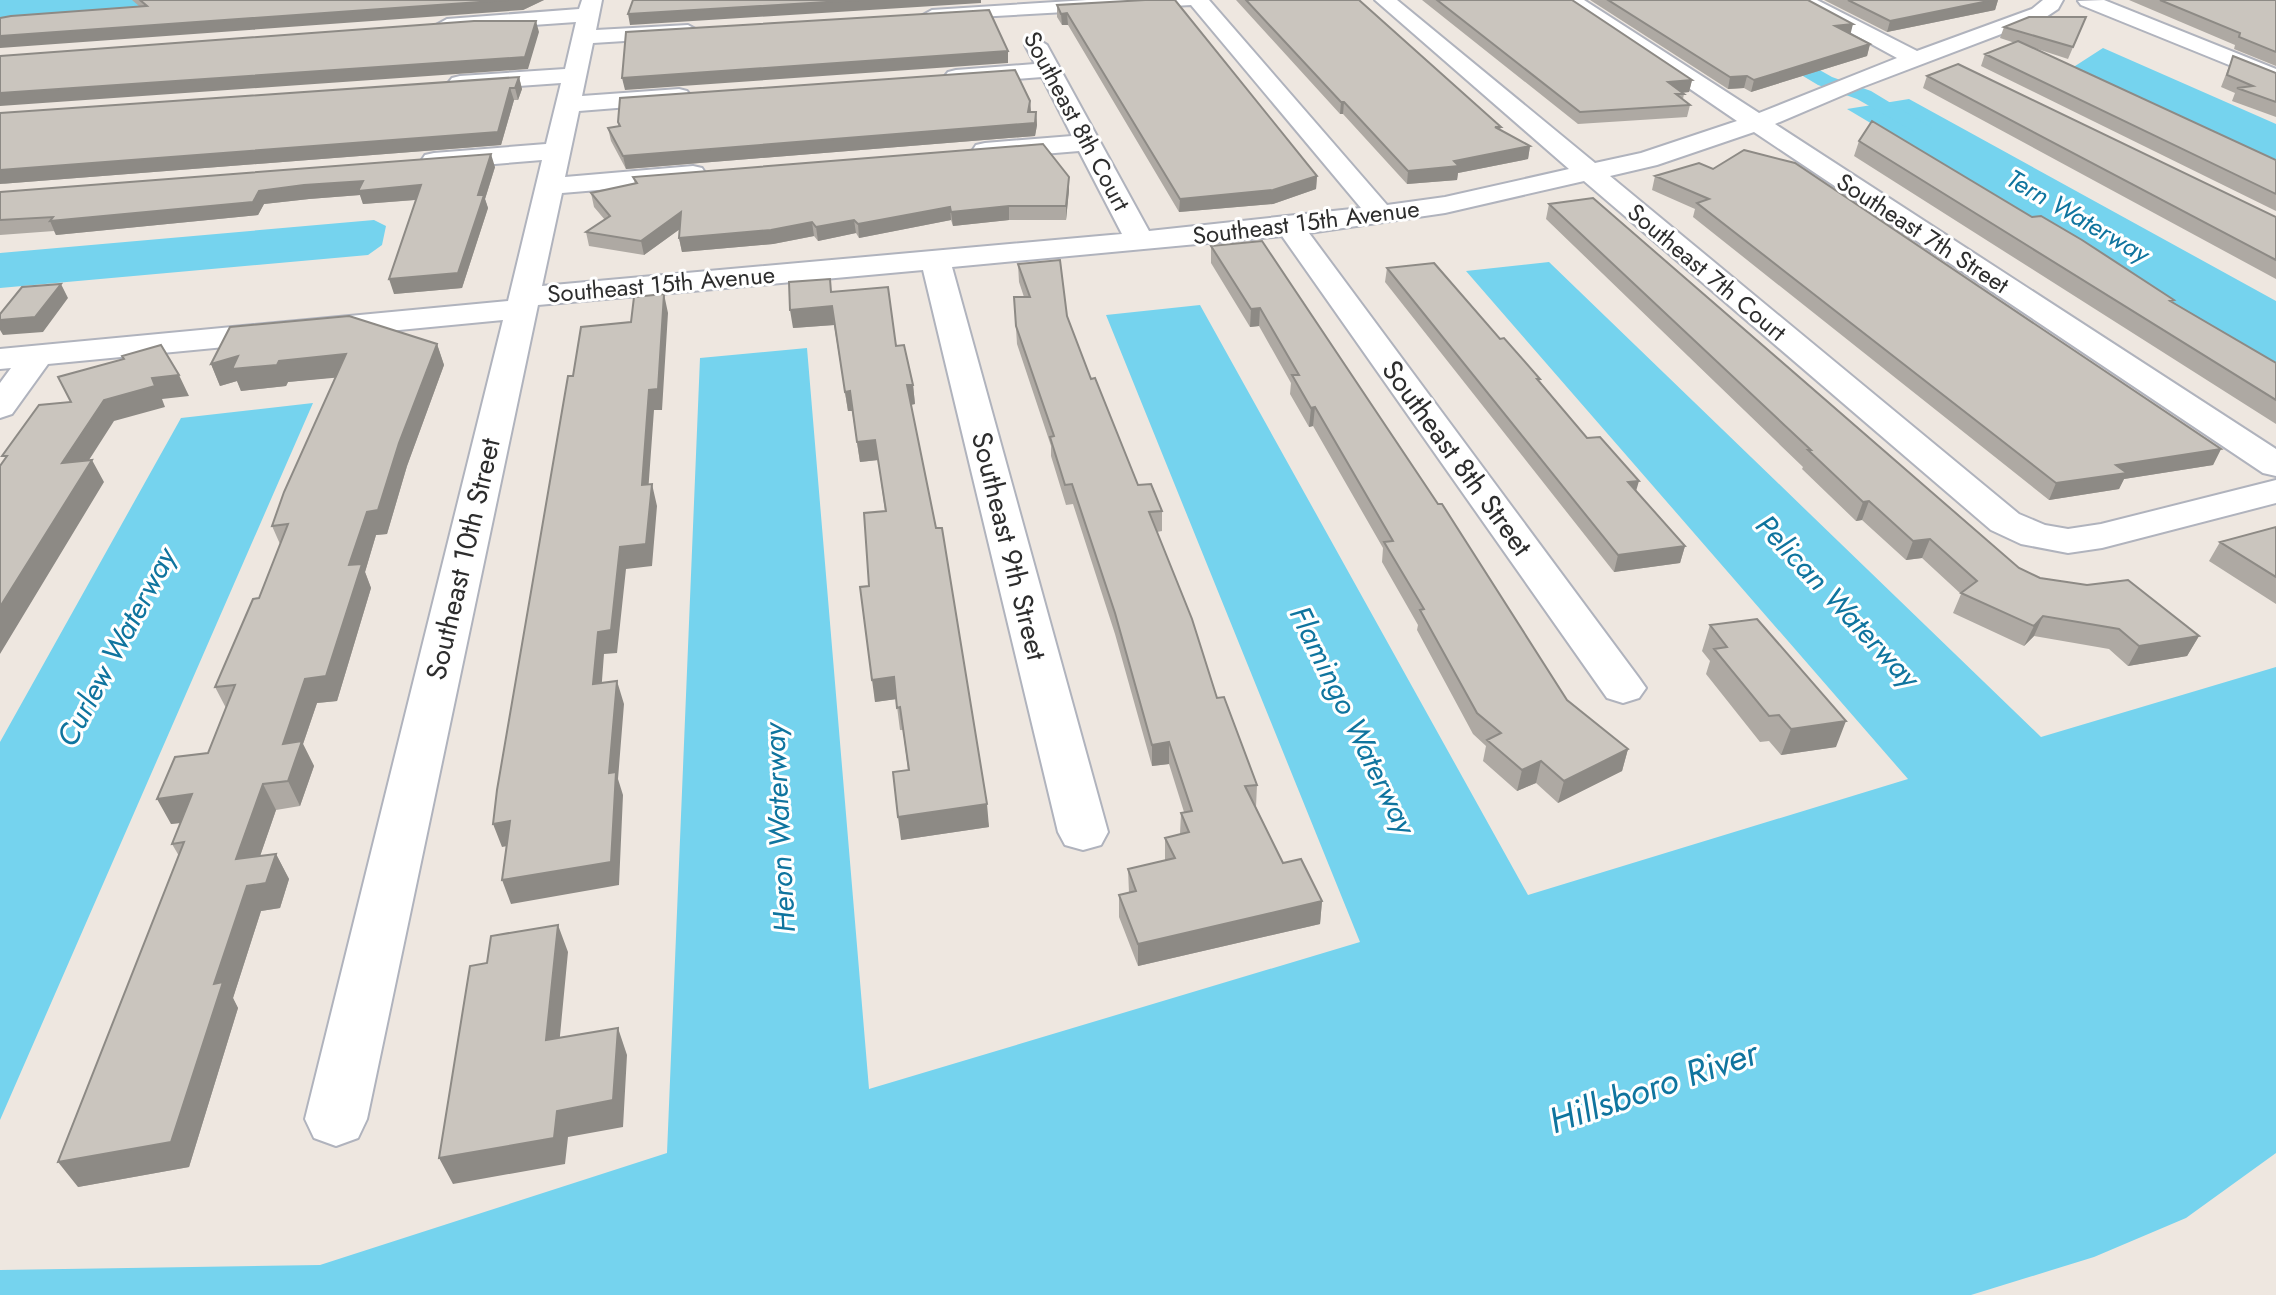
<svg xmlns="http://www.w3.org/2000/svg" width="2276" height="1295" font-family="Jost,sans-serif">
<rect width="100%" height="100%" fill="#eee7e0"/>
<path fill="#75d3ee" d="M0 0H388L0 24Z
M2103 48 2276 124V163L2072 68Z
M1909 99 2276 301V364L1847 109Z
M374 220 386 226 382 245 368 255 0 288V253Z
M1549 262 2041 737 2276 667V1153L2186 1218 2094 1257 1971 1295H0V1270L320 1265 667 1153 700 358 807 348 869 1089 1360 942 1106 315 1200 305 1528 895 1908 779 1466 271Z
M313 403 0 1120V742L181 418Z"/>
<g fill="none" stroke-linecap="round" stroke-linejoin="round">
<path fill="#75d3ee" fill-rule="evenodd" d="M1676 0H1696L1832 77 1871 91 1932 128 1929 132H1915L1857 99 1818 85Z"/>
<g stroke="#b0b3bd" stroke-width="4">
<path id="minor" d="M582 0H602L596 30 688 25 699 31 688 37 593 43 582 96 679 89 687 91 691 96 687 101 679 103 579 111 565 177 693 166 702 168 706 174 702 180 693 182 562 193 542 286 1122 234 1079 151 985 159 976 157 972 151 976 145 985 143 1072 136 1042 77 956 84 948 82 944 77 948 72 956 70 1035 64 1025 45 1036 38 1047 45 1149 231 1361 208 1191 5 925 20 921 16 932 10 1087 0H1209L1387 205 1445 197 1569 169 1375 0H1397L1595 163 1641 153 1737 121 1560 0H1584L1759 113 1897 58 1791 0H1817L1917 51 2032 9 2043 0H2063L2058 9 2046 17 1862 87 1775 124 2276 449V476L2263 473 1754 132 1657 165 1610 176 2019 514 2045 525 2068 529 2101 524 2276 480V503L2102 548 2068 553 2021 544 1991 530 1584 181 1445 213 1309 233 1639 678 1646 688 1639 698 1623 703 1607 698 1282 236 952 267 1108 832 1101 845 1083 850 1065 845 1058 832 923 270 538 305 367 1119 358 1138 336 1146 314 1138 305 1119 503 320 48 364 12 414 0 418V383L11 368 0 369V349L508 301 542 160 434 169 425 167 421 161 425 155 434 153 546 144 561 83 460 90 452 88 448 83 452 78 460 76 565 69 576 22 447 31 436 25 447 19 579 9Z
M2104 0 2276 69V84L2081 5 2078 1Z"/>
</g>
<use href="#minor" fill="#fff" fill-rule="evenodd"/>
</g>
<path fill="#aea9a3" d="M132 0H544L523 10 139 6Z
M1236 0H1359L1501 127 1500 130 1530 146 1528 159 1458 173 1457 180 1407 184 1343 114H1340Z
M1422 0H1572L1692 80 1689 92 1682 93 1684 94 1683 99 1690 105 1687 117 1578 124Z
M1590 0H1808L1850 34 1870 44 1867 56 1751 92 1744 88 1728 89Z
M1824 0H1998L1995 10 1887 32Z
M2129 0H2276V66L2234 49 2235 45Z
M1057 5 1317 176 1316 189 1273 204 1179 212 1068 25H1062L1057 17Z
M2086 17 2068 59 2031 47 2276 160V211L1981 66 1985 54 2015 43 2000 38 2004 27Z
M2233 56 2276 73V117L2232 101 2235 93 2221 87Z
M1927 76 2276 217V279L1923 88Z
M519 77 522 89 518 100H514L501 145 0 184Z
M1030 101 1031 112H1036L1037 125 1035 136 626 169 611 141 608 128 619 126 618 122Z
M1859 141 2174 300 2173 302 2276 363V424L1854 156Z
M1699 163 2221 449 2213 465 2124 479 2119 489 2049 500 1693 217 1695 209 1652 190 1655 176Z
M495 167 485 199 488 208 462 288 394 294 416 200 363 204 360 195 309 199 264 204 258 215 56 235 54 231 0 235V192Z
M633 177H1069V190L1066 220H1009L953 226 951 220 859 238 856 233 818 241 814 236 773 244 682 252 679 238 680 229 644 255 589 246 586 232 605 220 594 207 591 193 635 184Z
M1549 204 2019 568 2040 578 2199 636 2187 656 2128 666 2109 649 2034 636 2024 646 1953 613 1961 594 1922 558 1906 560 1862 520 1856 521 1802 469 1803 467 1546 219Z
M1211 246 1567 700 1628 749 1622 771 1558 803 1536 783 1517 791 1483 761 1486 746 1473 734 1417 630 1418 625 1382 562 1383 548 1313 426 1309 427 1290 394 1291 383 1259 326 1250 327 1211 263Z
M1018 264 1067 316 1091 379 1138 485 1162 511V531L1157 532 1217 698 1257 785 1256 807 1283 863 1322 901 1320 924 1138 966 1119 917V895L1129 893 1128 869 1165 860V838L1180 834 1181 813 1184 812 1169 764 1152 766 1115 634 1073 504 1066 505 1051 456V446L1017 344 1014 297H1024L1019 282Z
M1387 268 1500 339 1539 382 1587 438 1685 546 1680 563 1614 572 1385 282Z
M831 292 896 346 913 385 915 404 911 405 989 827 901 840 908 770 903 730H900L896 699 875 702 869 586 885 511 878 460 860 462 852 411H848L834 325 793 328Z
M437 344 444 365 407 466 387 534 376 535 365 572 371 588 337 701 317 703 303 744 314 766 300 806 276 810 260 856 276 854 289 879 280 908 261 911 233 998 238 1008 189 1167 78 1187 179 856 172 844 180 823 171 824 208 753 226 708 215 687 259 598 280 544 272 526 336 377 288 382 286 386 241 391 237 381 220 386 211 364Z
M2276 527V604L2209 561 2220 542Z
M1710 625 1836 747 1781 755 1769 741 1760 742 1706 674 1710 661 1702 651Z"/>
<path fill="#8d8a85" d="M508 0H544L523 10 0 48V36Z
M859 0H981V3L630 25 628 14Z
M1993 0H1998L1995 10 1887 32 1890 21Z
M1067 13 1068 25H1062L1061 14Z
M536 21 539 32 528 69 0 106V93Z
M1853 24 1850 36 1835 26Z
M1870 44 1867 56 1751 92 1754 80Z
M1008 51V63L625 90 622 78Z
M1747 76 1744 88 1728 89 1730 77Z
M519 77 522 89 518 100 515 88Z
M1692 80 1689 92 1665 94 1668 82Z
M510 88 514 100 501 145 0 184V170Z
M1030 101 1031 113 1036 112 1037 125 1035 136 626 169 623 156 1028 112Z
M1341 102H1344L1343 114H1340Z
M1530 146 1528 159 1458 173 1457 180 1407 184 1408 171Z
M491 154 495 167 485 199 488 208 462 288 394 294 389 279 478 195Z
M1317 176 1316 189 1273 204 1179 212 1180 199Z
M1069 177V190L1066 220V206Z
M363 181 421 185 426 199 363 204 360 195 309 199 264 204 258 215 56 235 50 221 259 191 304 185Z
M1009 206V220L953 226 951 212Z
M950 207 951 220 859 238 858 224Z
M681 212 684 226 644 255 641 241Z
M854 220 856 233 818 241 816 227Z
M812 222 814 236 773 244 682 252 679 238Z
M61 284 68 298 43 332 3 335 0 330V320Z
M664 294 668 313 662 410H654L647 507 642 485 649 390Z
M832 306 834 325 793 328 790 310Z
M1260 308 1259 326 1250 327 1251 309Z
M437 344 444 365 407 466 387 534 376 535 365 572 371 588 337 701 317 703 303 744 314 766 300 806 288 781 283 744 305 679 349 565 367 512 399 443Z
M346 354 354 376 288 382 286 386 241 391 237 381 220 386 211 364 238 356 279 361Z
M179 375 189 396 162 399 165 407 114 421 73 485 62 463 104 400 152 378Z
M907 385H913L915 404 909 405Z
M850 391 852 411H848L845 392Z
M1315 407 1313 426 1309 427 1311 408Z
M875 440 878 460 860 462 857 442Z
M2221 449 2213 465 2124 479 2119 489 2049 500 2056 483 2116 465Z
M92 460 104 482 0 654V607Z
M1639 481 1634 498 1628 482Z
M652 484 657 506 652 566 626 569 617 653 604 654 600 707 593 684 598 632 620 547Z
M1869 501 1862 520 1856 521 1863 502Z
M1930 539 1922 558 1906 560 1913 541Z
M1685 546 1680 563 1614 572 1618 555Z
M2043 616 2034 636 2024 646 2034 626Z
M2199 636 2187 656 2128 666 2139 646Z
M894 677 897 699 875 702 872 680Z
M617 681 624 704 618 779 623 795 619 885 511 904 502 880 609 773Z
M1846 721 1836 747 1781 755 1791 729Z
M1169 742V764L1152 766V745Z
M1628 749 1622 771 1558 803 1564 781Z
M1541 761 1536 783 1517 791 1522 770Z
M263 784 276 810 250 885 236 859Z
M192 794 206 820 171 824 157 799Z
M987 804 989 827 901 840 898 817Z
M510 821 518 844 502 847 493 824Z
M276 854 289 879 280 908 261 911 233 998 238 1008 189 1167 78 1187 58 1162 214 984 247 886Z
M1322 901 1320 924 1138 966V944Z
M558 925 568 952 557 1067 546 1040Z
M618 1028 627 1055 623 1127 568 1137 565 1164 453 1184 439 1158Z"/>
<path fill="#cac5be" stroke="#8d8a85" stroke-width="2" d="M140 0H508L0 36V18L11 16 147 6Z
M633 0H859L628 14Z
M1145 0H1175L1317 176 1273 190 1180 199 1067 13 1061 14 1057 5Z
M1246 0H1359L1501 127H1495L1530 146 1454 161 1459 166 1408 171 1344 102H1341Z
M1437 0H1572L1692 80 1668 82 1684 94H1676L1690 105 1580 112Z
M1608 0H1808L1853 24 1835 26 1870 44 1754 80 1747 76 1730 77Z
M1848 0H1993L1890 21Z
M2160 0H2276V52L2239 37 2240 33Z
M989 10 1008 51 622 78 626 32Z
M2029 17H2086L2073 47 2004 27Z
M474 21H536L525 57 0 93V56Z
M2018 41 2276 160V194L1985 54Z
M2233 56 2276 73V102L2237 88 2253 86 2227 75Z
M1958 64 2276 217V260L1927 76Z
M1015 70 1030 101 1028 112H1036L1035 123 623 156 608 128 620 126 618 122 620 98Z
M519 77 515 88H510L498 132 0 170V113Z
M1872 121 2032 217 2041 216 2082 240 2174 300 2170 301 2276 363V400L1859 141Z
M1043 144 1069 177 1066 206H1009L951 212 950 207 858 224 854 220 816 227 812 222 771 230 679 238 681 212 641 241 586 232 610 216 591 193 637 183 633 177Z
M1744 150 1795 163 2221 449 2116 465 2127 473 2056 483 1697 203 1709 199 1655 176 1699 163 1713 169Z
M491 154 478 195H484L458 273 389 279 421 185 358 191 363 181 304 185 259 191 253 202 50 221 53 217 0 220V192Z
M1593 198 2019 568 2040 578 2087 585 2128 580 2199 636 2139 646 2119 629 2043 616 2034 626 1961 593 1977 581 1930 539 1913 541 1869 501 1863 502 1808 450H1811L1549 204Z
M1262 241 1438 504H1442L1567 700 1628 749 1564 781 1541 761 1522 770 1487 740 1501 733 1477 713 1420 610 1424 609 1384 542 1393 541 1315 407 1311 408 1292 375H1299L1260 308 1251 309 1211 246Z
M1060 260 1067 316 1091 379 1095 378 1138 485 1151 484 1162 511 1149 512 1192 619 1217 698 1224 697 1257 785 1245 786 1283 863 1301 859 1322 901 1138 944 1119 895 1136 891 1128 869 1175 858 1165 838 1189 832 1181 813 1192 811 1169 742 1152 745 1115 613 1072 484 1065 485 1050 437 1054 436 1016 326 1014 297H1030L1018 264Z
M1434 263 1500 339 1504 338 1540 379H1537L1587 438 1600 437 1639 481 1628 482 1685 546 1618 555 1387 268Z
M830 279 831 292 888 287 896 346 904 345 913 385H907L936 528H942L987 804 898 817 893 772 909 770 900 707 897 708 894 677 872 680 860 587 869 586 864 513 886 511 875 440 857 442 850 391 845 392 832 306 790 310 789 282Z
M61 284 35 317 0 320V314L22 287Z
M664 294 658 389 649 390 642 485 652 484 646 544 620 547 611 630 598 632 593 684 617 681 609 773 616 772 611 862 502 880 510 821 493 824 497 790 568 376H573L581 327 631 322 634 297Z
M349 316 437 344 399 443 378 510 367 512 349 565 362 564 326 676 305 679 283 744 302 741 288 781 263 784 236 859 276 854 266 883 247 886 214 984 223 982 171 1142 58 1162 184 842 172 844 192 794 157 799 175 757 208 753 235 685 215 687 253 599 259 598 288 524 272 526 284 492 346 354 279 361 277 365 232 369 238 356 211 364 230 327Z
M161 345 179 375 152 378 155 386 104 400 62 463 92 460 0 607V466L7 456H2L39 405 71 402 58 377 124 359 122 356Z
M2276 527V577L2220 542Z
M1757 619 1846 721 1791 729 1779 715 1769 716 1714 649 1727 647 1710 625Z
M558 925 546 1040 618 1028 613 1100 557 1111 554 1138 439 1158 470 966 487 963 491 936Z"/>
<g text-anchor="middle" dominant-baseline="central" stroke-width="6" stroke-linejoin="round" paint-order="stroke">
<g font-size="24" fill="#2d2d2d" stroke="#fff">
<text transform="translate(1077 121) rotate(62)">Southeast 8th Court</text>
<text transform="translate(1306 222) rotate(-7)">Southeast 15th Avenue</text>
<text transform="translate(1923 233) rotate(33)">Southeast 7th Street</text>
<text transform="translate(1707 272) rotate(40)">Southeast 7th Court</text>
<text transform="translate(661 284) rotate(-5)">Southeast 15th Avenue</text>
</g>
<g font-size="26" font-style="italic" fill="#0f749e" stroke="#fff">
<text transform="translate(2078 216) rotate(30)">Tern Waterway</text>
</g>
<g font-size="28" fill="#2d2d2d" stroke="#fff">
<text transform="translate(1457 458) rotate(54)">Southeast 8th Street</text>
<text transform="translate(1009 546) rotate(76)">Southeast 9th Street</text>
<text transform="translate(463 559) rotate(-77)">Southeast 10th Street</text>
</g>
<g font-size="30" font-style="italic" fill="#0f749e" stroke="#fff">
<text transform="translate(1838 601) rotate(47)">Pelican Waterway</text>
<text transform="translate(116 647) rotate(-62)">Curlew Waterway</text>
<text transform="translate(1353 720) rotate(64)">Flamingo Waterway</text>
<text transform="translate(779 828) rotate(-93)">Heron Waterway</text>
</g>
<g font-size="36" font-style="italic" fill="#0f749e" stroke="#fff">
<text transform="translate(1653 1086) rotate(-19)">Hillsboro River</text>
</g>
</g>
</svg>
